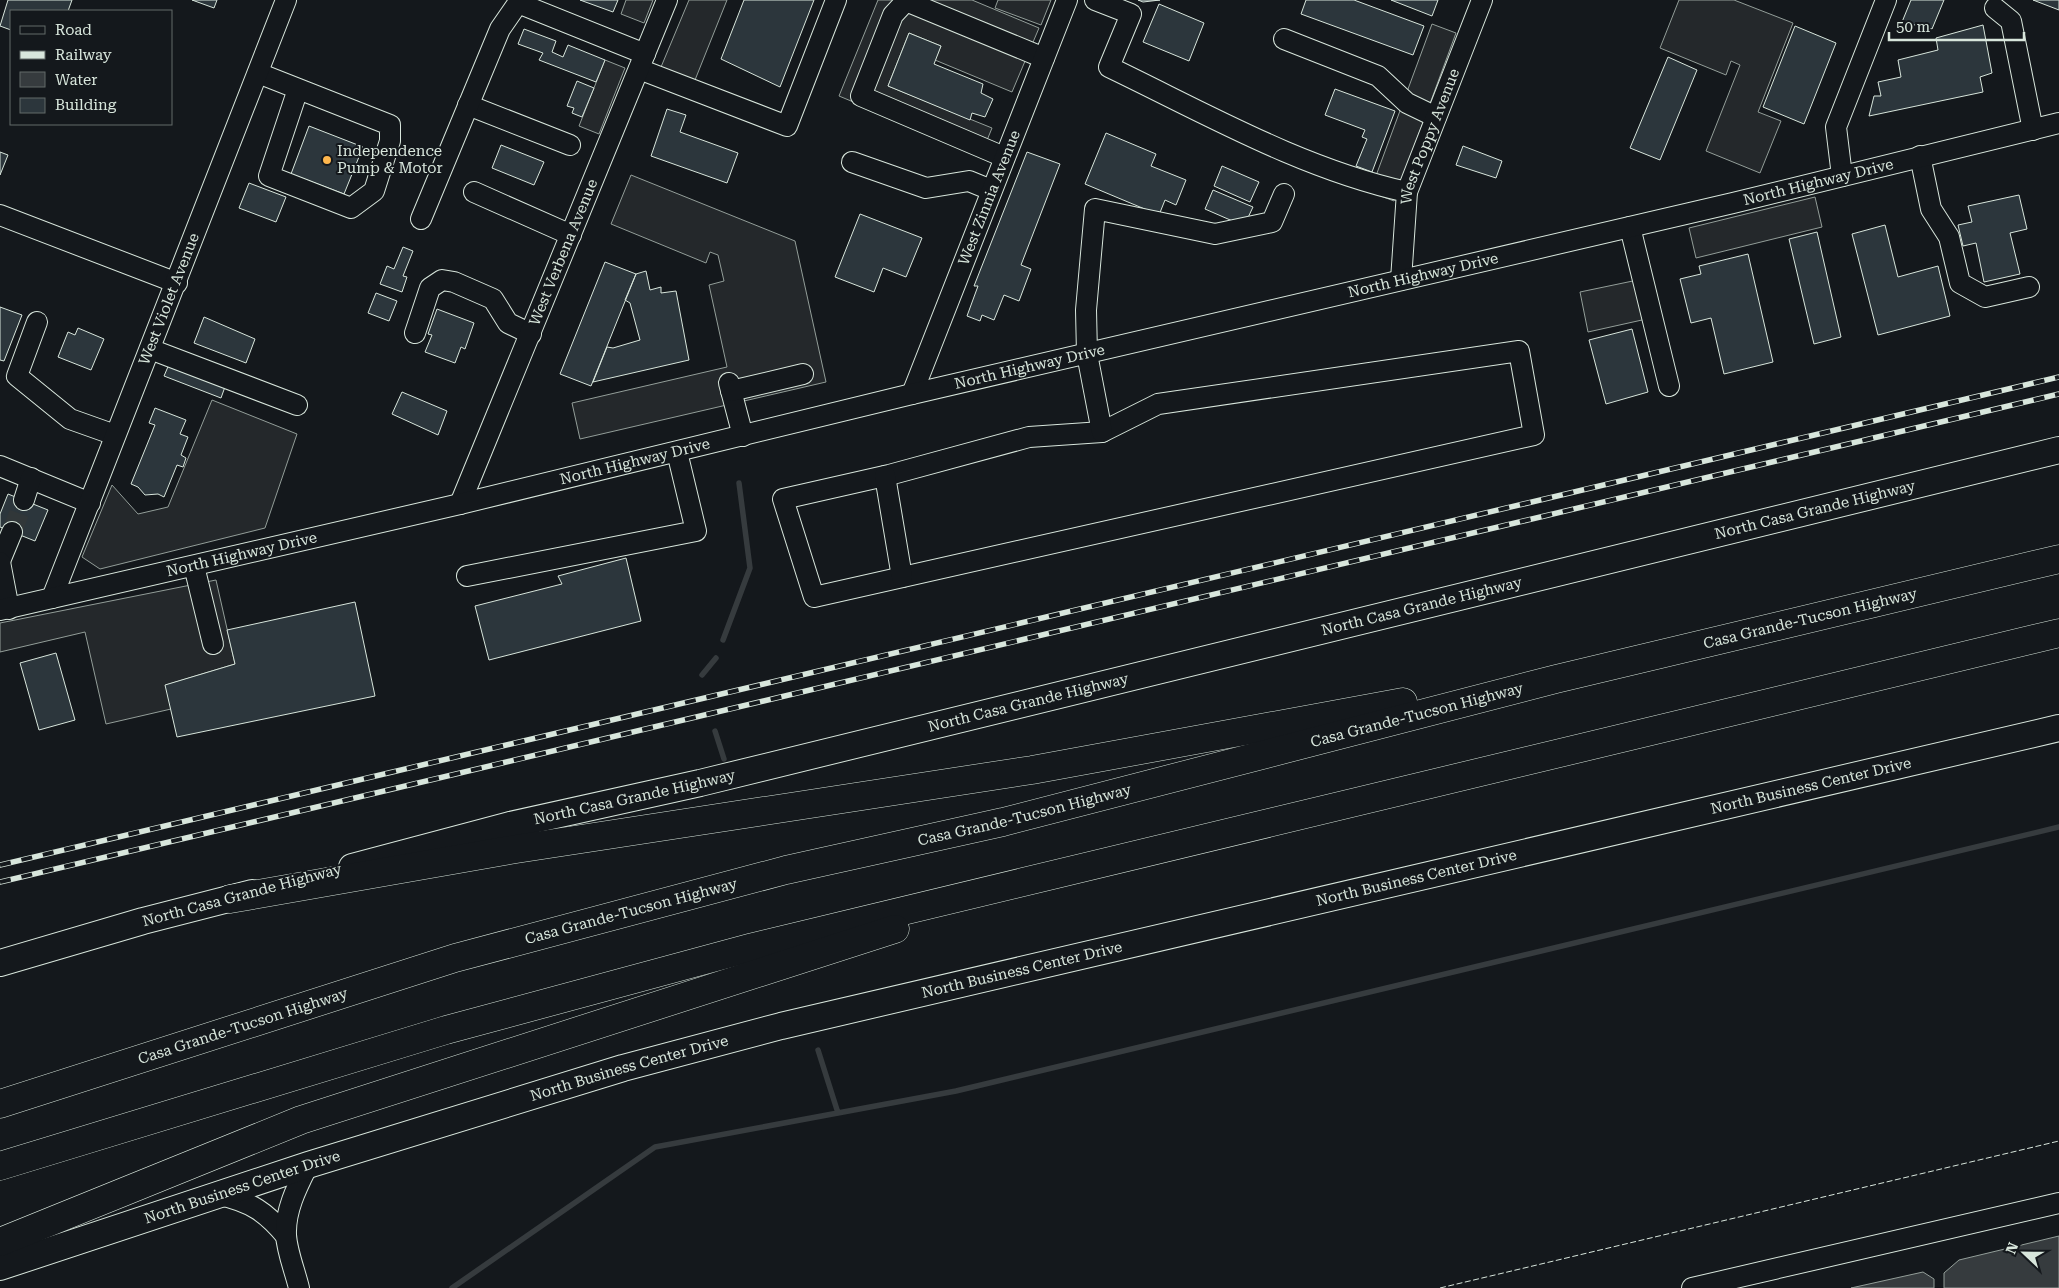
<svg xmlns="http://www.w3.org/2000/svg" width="2059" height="1288" font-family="'Roboto Serif',serif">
<rect width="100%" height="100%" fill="#14181c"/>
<path fill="#24282b" stroke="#939e99" d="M626 0H653L644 23 621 14Z
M689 0H727L695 80 661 67Z
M878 0H972L1039 28 1012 92 935 60 941 46 909 33 888 86 992 128 981 155 839 96Z
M998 0H1051L1041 25 995 8Z
M1679 0H1734L1793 23 1758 112 1781 121 1760 173 1706 151 1740 65 1731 61 1726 75 1660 48Z
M1432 24 1456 33 1394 201 1370 192Z
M605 60 625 68 599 134 579 126Z
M631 175 795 241 826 382 580 439 572 403 727 367 709 285 724 281 718 255 710 252 706 263 611 224Z
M1815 197 1822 227 1696 258 1689 228Z
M1652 277 1660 316 1588 332 1580 292Z
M212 400 297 434 265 528 100 569 82 557 112 485 138 514 168 507Z
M216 580 235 664 166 685 171 709 106 724 85 632 0 652V623Z"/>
<path fill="#363b3e" stroke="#939e99" d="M2059 1236V1288H1944V1273L1959 1260Z
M1923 1272 1934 1279V1288H1851Z"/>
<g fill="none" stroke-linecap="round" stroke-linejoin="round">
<path stroke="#363b3e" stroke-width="5.5" d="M723 640 750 568 739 483
M702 675 716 658
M715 731 724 759
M818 1050 838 1113
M452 1288 655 1147 956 1091 2059 827"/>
</g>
<path fill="#2c363c" stroke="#d8e6dc" d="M8 0H72L68 11H11V30L0 26Z
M192 0H217L214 8Z
M580 0H618L613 12Z
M744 0H814L780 87 721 59Z
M1138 0H1160L1143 2Z
M1306 0H1354L1424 26 1413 55 1301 14Z
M1391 0H1438L1432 16Z
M1911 0H1944L1932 29 1902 22Z
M2033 0H2059V10Z
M1159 4 1204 23 1189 61 1143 42Z
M1983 25 1992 73 1980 77 1983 92 1869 116 1874 96H1881L1878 82 1901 77 1898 60 1938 50 1936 38Z
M1795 26 1836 43 1804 124 1763 107Z
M524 29 556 41 552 52 563 57 568 45 605 60 596 82 539 60 543 53 518 44Z
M909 33 941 46 934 64 983 84 981 93 993 99 985 117 972 113 970 120 888 86Z
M1668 57 1697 70 1660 160 1630 148Z
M577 81 594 88 582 117 572 113 574 108 567 106Z
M1335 89 1395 111 1372 172 1356 166 1367 139 1362 137 1365 130 1325 115Z
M667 109 686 115 680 132 738 153 727 183 651 156Z
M309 126 363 147 344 194 291 174Z
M1106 133 1156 154 1151 166 1186 180 1176 205 1165 200 1159 215 1085 184Z
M501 145 544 162 534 185 492 168Z
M1463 146 1502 161 1496 178 1456 165Z
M0 152 8 155 0 175Z
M1027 152 1060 164 1021 265 1031 269 1019 301 1004 295 994 320 982 315 980 321 967 316 978 286H974Z
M1222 166 1259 182 1250 202 1214 186Z
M249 183 286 197 276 222 239 208Z
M1213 190 1253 207 1244 226 1205 209Z
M2019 195 2027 229 2010 233 2020 274 1984 282 1976 243 1963 246 1958 225 1972 222 1968 206Z
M860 214 922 238 906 277 883 268 874 292 835 277Z
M1885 225 1898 277 1938 266 1950 316 1878 335 1852 234Z
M1817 232 1841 337 1814 344 1789 239Z
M403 247 413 251 403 276 407 277 402 292 380 284 387 266 394 269Z
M1748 254 1773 362 1724 374 1711 318 1691 323 1680 279 1701 274 1699 266Z
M605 262 636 274 591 386 560 374Z
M646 271 650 290 661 287V293L676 291 689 360 593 382 607 347 613 348 640 340 630 303 625 300 636 274Z
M376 293 397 301 389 321 368 313Z
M0 307 22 315 4 361 0 360Z
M437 309 474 323 465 349 461 347 455 363 425 352 432 335 428 334Z
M204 317 255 339 246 363 194 343Z
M78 328 104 339 91 370 58 357 68 332 75 335Z
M1632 329 1648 392 1606 404 1589 340Z
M170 362 226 384 221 398 164 376Z
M402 392 447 411 438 435 392 414Z
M155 408 186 420 180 434 188 437 181 455 186 458 183 467 177 465 164 497 158 494 145 495 138 487 131 484 155 425 149 423Z
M8 494 48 510 35 541 0 527V514Z
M626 558 641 621 489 660 475 606 562 584 558 576Z
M355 602 375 696 177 737 165 685 235 664 227 630Z
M56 653 75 720 39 730 20 663Z"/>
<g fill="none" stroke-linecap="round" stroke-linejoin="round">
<path stroke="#313739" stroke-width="20" stroke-dasharray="20 10" stroke-linecap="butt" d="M12 532 24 500"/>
<g stroke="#d8e6dc" stroke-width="22">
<g id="minor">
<path d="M1095 0 1131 14 1109 67C1205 113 1302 169 1407 192"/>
<path d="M1995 8 2011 21 2033 130"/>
<path d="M1284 39 1378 76 1407 103 1436 117"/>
<path d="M639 69 787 126 836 0"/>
<path d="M258 73 390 125V141L374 191 351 208 269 176 298 89"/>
<path d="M468 105 570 145"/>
<path d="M1920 156 1931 209 1949 237 1960 283 1985 297 2029 287"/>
<path d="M1004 157 861 96 893 15 906 1 1044 58"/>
<path d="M852 162 926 188 969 181 991 190"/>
<path d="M1842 176 1836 127 1886 0"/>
<path d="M474 192 571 235"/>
<path d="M0 215 177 283"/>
<path d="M421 219 500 29 518 3 645 54"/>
<path d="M1630 227 1669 386"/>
<path id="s1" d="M1401 280 1407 192 1482 0"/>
<path d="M37 322 17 376 70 419 115 435"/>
<path d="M415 333 430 288 442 280 454 282 493 299 508 323 531 334"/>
<path d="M150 349 297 405"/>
<path d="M1519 351 1534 435 814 597 783 499 889 475 1029 437 1102 432 1158 404Z"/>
<path d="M729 383 743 436"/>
<path d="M731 391 803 374"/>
<path id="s2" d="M912 394 1067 0"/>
<path d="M1102 432 1087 354 1086 310 1095 209 1215 234 1272 222 1284 194"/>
<path d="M0 466 90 503"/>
<path d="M885 476 902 577"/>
<path d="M24 500 31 478"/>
<path id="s3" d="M460 504 667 0"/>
<path d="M0 561 12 532"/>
<path d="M0 562 9 609"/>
<path d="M194 566 213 644"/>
<path d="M467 576 696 531 677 452"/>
<path id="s4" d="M52 598 286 0"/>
<path id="s5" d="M0 610 460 504 912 394 1733 203 2059 123"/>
<path d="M220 1195C251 1202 266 1212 286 1236"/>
<path d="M299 1288C295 1271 287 1252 286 1235 285 1210 297 1187 308 1165"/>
<path d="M1692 1288 2059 1203"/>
</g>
</g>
<g stroke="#d8e6dc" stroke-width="28">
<g id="major">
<path id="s6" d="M352 867 510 825 700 783 2059 450"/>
<path d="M0 963 143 921 252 893"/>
<path id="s7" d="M0 1267 308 1165 623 1068 781 1026 2059 728"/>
</g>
</g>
<g stroke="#d8e6dc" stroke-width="29">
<g id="highway">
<path d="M230 899 516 849 1032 770 1403 702"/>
<path id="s8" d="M0 1104 455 958 786 870 1003 822 1556 679 2059 559"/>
<path d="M0 1166 446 1030 753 947 2059 633"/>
<path d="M0 1242 301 1120 895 929"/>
</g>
</g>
<use href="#minor" stroke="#14181c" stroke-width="20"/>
<use href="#major" stroke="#14181c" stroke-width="26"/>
<use href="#highway" stroke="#14181c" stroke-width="28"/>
<g stroke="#d8e6dc" stroke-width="5.5">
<path id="rail" d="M0 865 2059 377
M0 882 2059 394"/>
</g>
<use href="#rail" stroke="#14181c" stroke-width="4" stroke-dasharray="11" stroke-linecap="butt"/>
<path stroke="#d8e6dc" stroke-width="1" stroke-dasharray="6 2.5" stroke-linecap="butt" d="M1440 1288 2059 1141"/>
</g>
<circle fill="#ffb74d" stroke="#14181c" stroke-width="2" cx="327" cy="160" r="5"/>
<g text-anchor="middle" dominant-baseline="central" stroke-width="4" stroke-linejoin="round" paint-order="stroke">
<g font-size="15" fill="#d8e6dc" stroke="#14181c">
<text stroke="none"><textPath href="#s1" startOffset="148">West Poppy Avenue</textPath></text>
<text stroke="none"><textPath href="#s5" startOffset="1868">North Highway Drive</textPath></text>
<text stroke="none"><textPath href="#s2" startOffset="211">West Zinnia Avenue</textPath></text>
<text stroke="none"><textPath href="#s3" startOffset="272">West Verbena Avenue</textPath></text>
<text stroke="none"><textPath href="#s5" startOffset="1462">North Highway Drive</textPath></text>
<text stroke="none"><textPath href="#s4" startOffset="321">West Violet Avenue</textPath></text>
<text stroke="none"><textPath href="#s5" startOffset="1058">North Highway Drive</textPath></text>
<text stroke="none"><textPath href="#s5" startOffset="652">North Highway Drive</textPath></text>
<text stroke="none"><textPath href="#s6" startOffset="1506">North Casa Grande Highway</textPath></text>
<text stroke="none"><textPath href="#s5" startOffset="248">North Highway Drive</textPath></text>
<text stroke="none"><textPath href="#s6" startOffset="1101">North Casa Grande Highway</textPath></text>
<text stroke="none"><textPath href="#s8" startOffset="1875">Casa Grande-Tucson Highway</textPath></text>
<text stroke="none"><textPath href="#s6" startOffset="696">North Casa Grande Highway</textPath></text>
<text stroke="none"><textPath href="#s8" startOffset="1470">Casa Grande-Tucson Highway</textPath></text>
<text stroke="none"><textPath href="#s7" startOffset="1875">North Business Center Drive</textPath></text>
<text stroke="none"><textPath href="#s6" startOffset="291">North Casa Grande Highway</textPath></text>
<text stroke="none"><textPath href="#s8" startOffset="1065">Casa Grande-Tucson Highway</textPath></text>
<text stroke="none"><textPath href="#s7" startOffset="1470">North Business Center Drive</textPath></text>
<text transform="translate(242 895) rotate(-15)">North Casa Grande Highway</text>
<text stroke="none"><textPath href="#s8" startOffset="660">Casa Grande-Tucson Highway</textPath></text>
<text stroke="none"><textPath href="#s7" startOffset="1065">North Business Center Drive</textPath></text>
<text stroke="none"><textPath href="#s8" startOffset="255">Casa Grande-Tucson Highway</textPath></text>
<text stroke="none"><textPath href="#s7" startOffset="660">North Business Center Drive</textPath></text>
<text stroke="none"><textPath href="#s7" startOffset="255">North Business Center Drive</textPath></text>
</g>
<g font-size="15" fill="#d8e6dc" stroke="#14181c" text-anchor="start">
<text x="337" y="151">Independence<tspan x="337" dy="17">Pump &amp; Motor</tspan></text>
</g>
</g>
<rect x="10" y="10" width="162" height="115" fill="#14181c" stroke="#626a69"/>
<rect x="20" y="26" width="25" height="8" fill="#14181c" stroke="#626a69"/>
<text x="55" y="35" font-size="15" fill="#d8e6dc">Road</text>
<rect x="20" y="51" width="25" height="8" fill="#d8e6dc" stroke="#626a69"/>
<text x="55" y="60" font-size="15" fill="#d8e6dc">Railway</text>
<rect x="20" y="72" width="25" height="15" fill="#363b3e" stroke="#626a69"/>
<text x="55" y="85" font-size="15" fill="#d8e6dc">Water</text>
<rect x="20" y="98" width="25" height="15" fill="#2c363c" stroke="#626a69"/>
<text x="55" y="110" font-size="15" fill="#d8e6dc">Building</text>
<g transform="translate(2024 1253) rotate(292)" stroke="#14181c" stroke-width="4" paint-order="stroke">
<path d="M0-4L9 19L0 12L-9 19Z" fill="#d8e6dc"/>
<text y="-8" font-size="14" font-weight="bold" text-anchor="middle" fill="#d8e6dc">N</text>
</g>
<path d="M1889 32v8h135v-8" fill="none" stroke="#d8e6dc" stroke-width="2.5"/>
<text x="1896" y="32" font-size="15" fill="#d8e6dc" stroke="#14181c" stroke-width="4" paint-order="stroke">50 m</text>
</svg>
